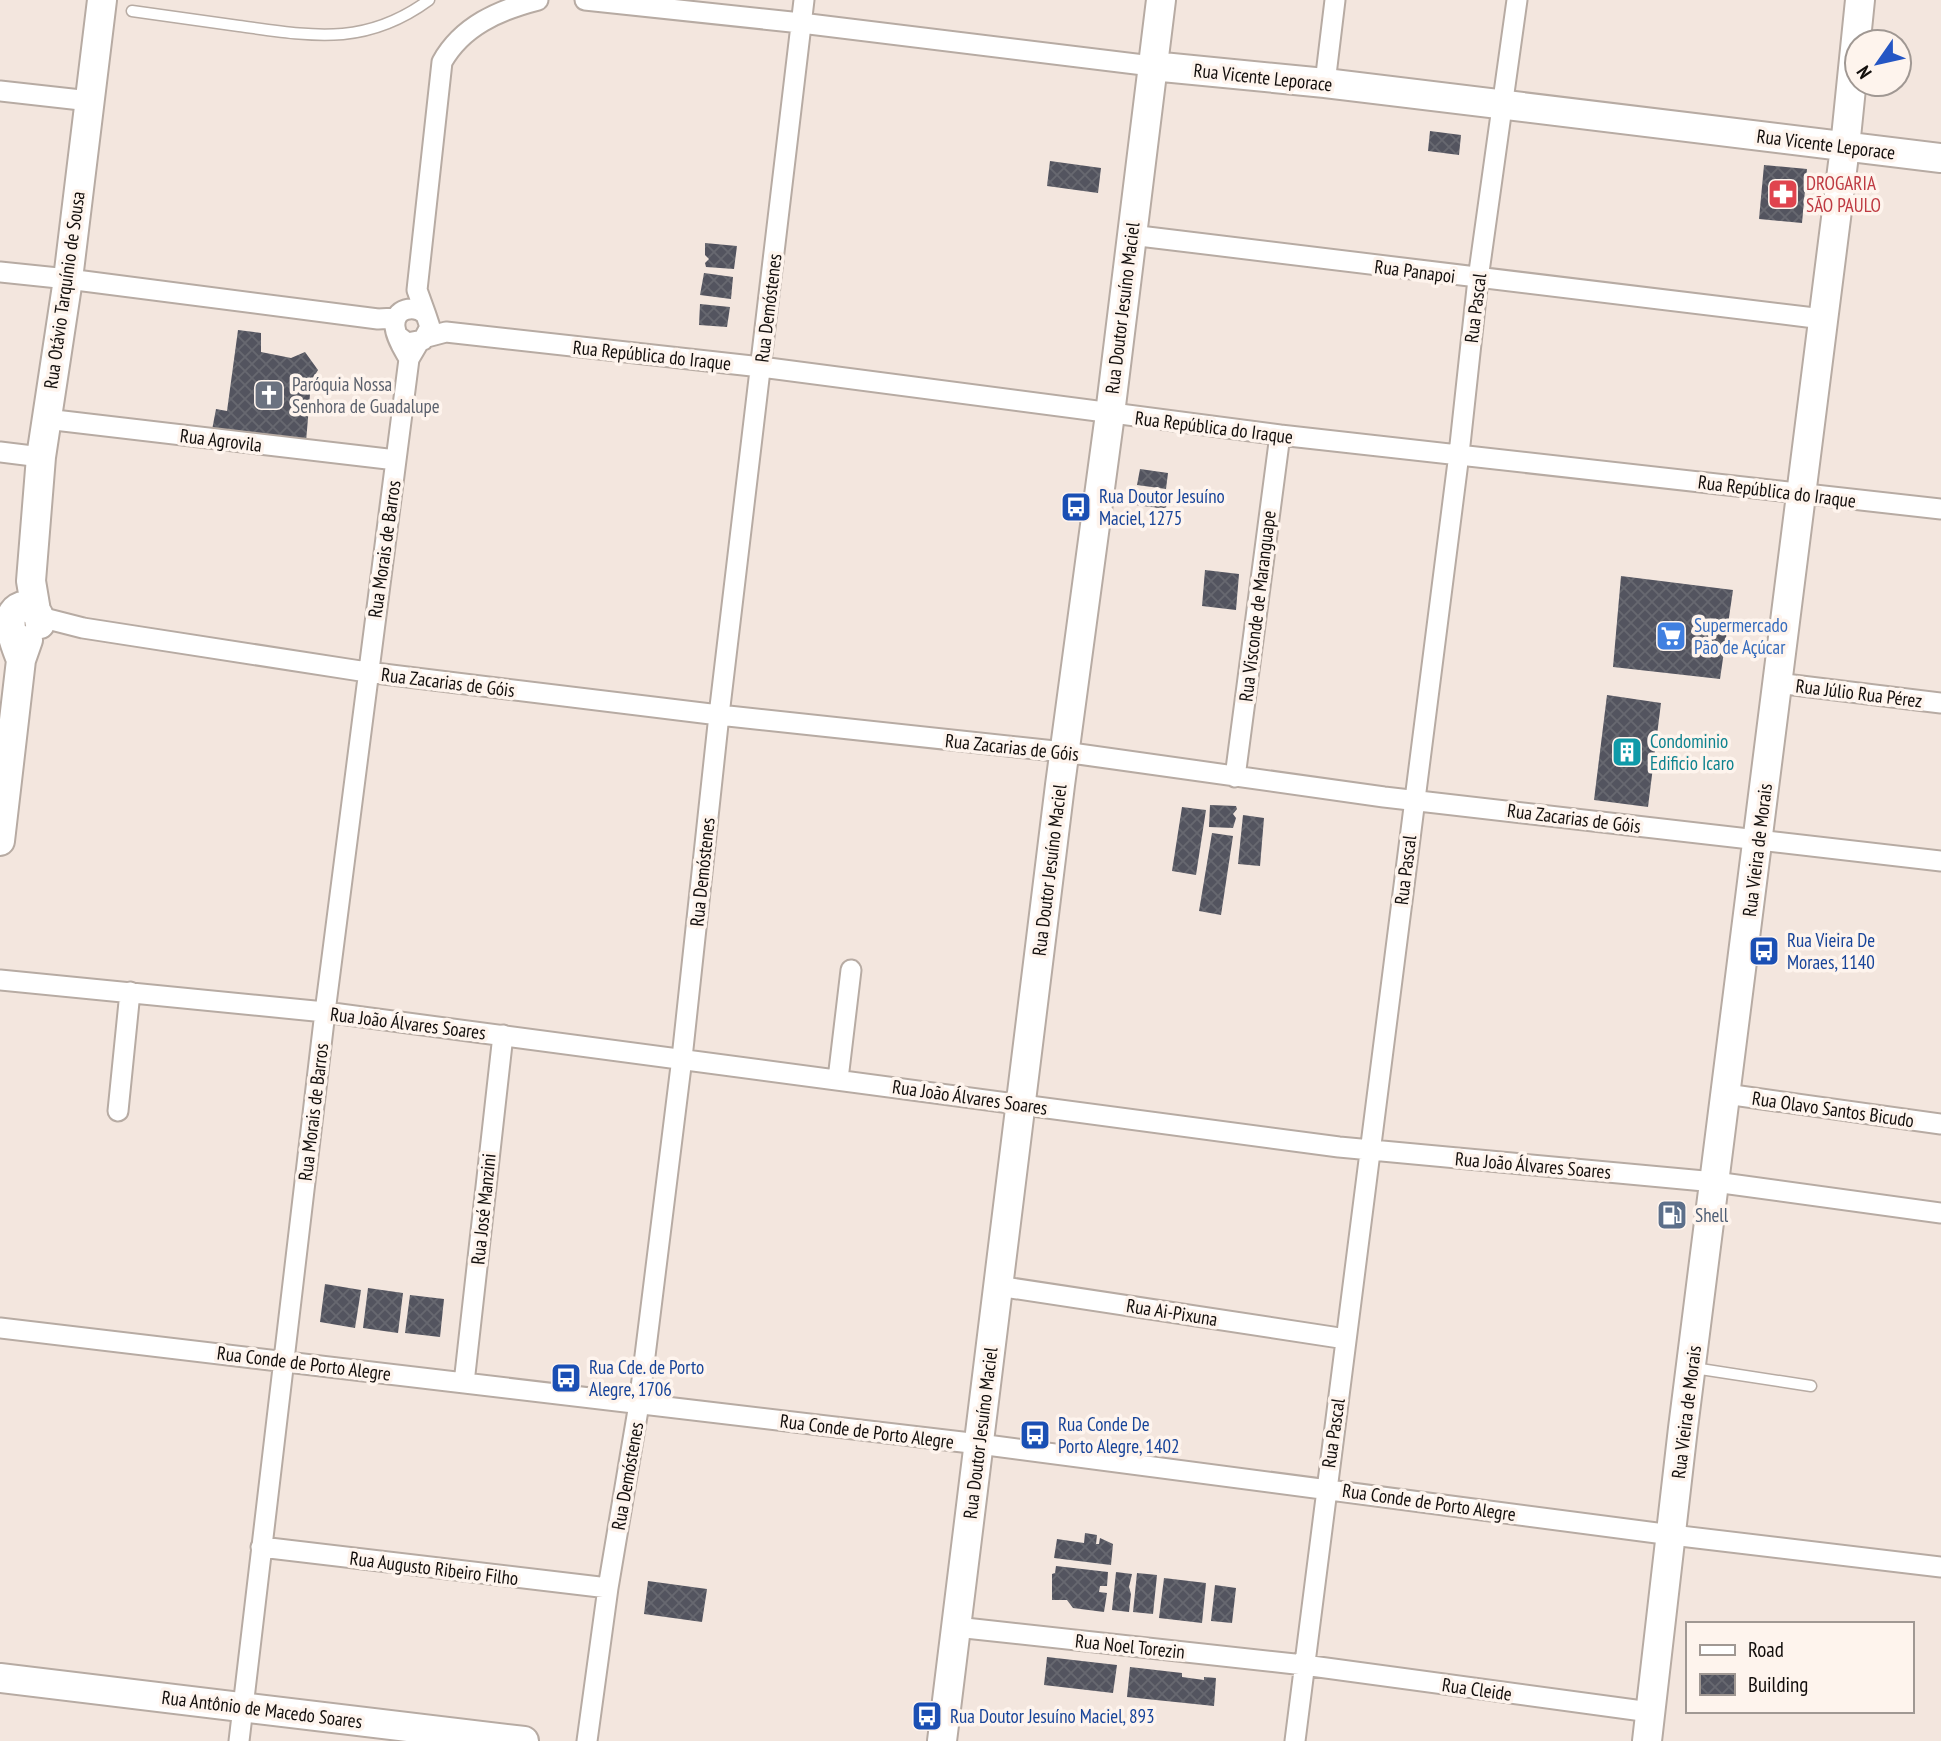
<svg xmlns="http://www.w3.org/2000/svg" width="1941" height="1741" font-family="'PT Sans Narrow',sans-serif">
<defs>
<pattern id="building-cross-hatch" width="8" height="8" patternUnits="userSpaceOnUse" patternTransform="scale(1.75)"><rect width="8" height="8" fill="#53545f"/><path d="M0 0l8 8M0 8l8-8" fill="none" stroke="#676870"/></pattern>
</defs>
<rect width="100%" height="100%" fill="#f3e6de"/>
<path fill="url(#building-cross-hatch)" d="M1430 131 1461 135 1459 155 1428 151Z
M1050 161 1101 168 1098 193 1047 186Z
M1764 165 1807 169 1802 223 1759 219Z
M705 243 737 246 734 269 706 267 705 263 709 259 705 255Z
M704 273 733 277 731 299 700 295Z
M700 304 730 307 727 327 699 325Z
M238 330 261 333V352L291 358 305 352 318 370 311 382 306 442 212 430 216 409 227 411Z
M1140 469 1168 473 1166 489 1137 485Z
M1138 491 1167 495 1166 509 1136 505Z
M1205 570 1239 574 1236 610 1202 606Z
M1621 576 1733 590 1720 679 1613 667Z
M1607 695 1661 703 1648 807 1594 800Z
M1210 805 1236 806 1237 809 1233 814 1236 818 1233 828 1209 827Z
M1182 807 1206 810 1196 875 1172 871Z
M1243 815 1264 818 1260 866 1238 864Z
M1212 833 1233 836 1221 915 1199 911Z
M325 1284 361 1290 355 1328 320 1322Z
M368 1288 403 1293 398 1333 363 1328Z
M410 1295 444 1299 440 1337 405 1333Z
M1085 1533 1097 1535 1096 1544H1099L1100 1538 1113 1544 1111 1565 1054 1558 1057 1539 1084 1543Z
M1056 1566 1108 1572 1107 1586H1100L1099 1592 1107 1593 1104 1612 1073 1608 1067 1600H1052V1574L1055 1573Z
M1116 1572 1132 1574 1129 1587 1131 1594 1129 1612 1112 1610Z
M1137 1573 1157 1575 1153 1614 1133 1612Z
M1164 1578 1206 1583 1202 1623 1159 1618Z
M648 1581 707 1589 702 1622 644 1614Z
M1215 1585 1236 1588 1232 1623 1211 1621Z
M1047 1657 1117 1665 1113 1693 1044 1685Z
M1130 1667 1182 1673V1677L1204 1680V1677L1216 1678 1214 1706 1127 1697Z"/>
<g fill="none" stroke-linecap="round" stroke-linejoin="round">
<g stroke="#b7aba3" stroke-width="13">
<path id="lane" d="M132 11C168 16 203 21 239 26 312 36 365 47 429 0
M1694 1368 1811 1386"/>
</g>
<g stroke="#b7aba3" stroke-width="23">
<path id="street" d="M585 0 801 23 1152 66
M1325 83 1335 0
M0 91 90 101
M1131 235 1823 319
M0 272 68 279 378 319 396 318
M426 315 417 290 442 62C462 26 499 10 538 0
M398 336 407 343 423 340 430 327 426 315C415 304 393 308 395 327 396 338 404 350 409 359
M427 337 446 332 761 367 1280 435 1941 509
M46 419 396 460
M0 452 41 457
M40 617 83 628 367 672 719 715 1064 752 1384 797 1941 861
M1777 683 1941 703
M1235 777 1280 435
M0 980 325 1012 1339 1147 1715 1182 1941 1213
M838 1079 851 970
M1726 1094 1941 1124
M118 1111 130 992
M998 1286 1346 1339
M0 1328 979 1444 1672 1535 1941 1567
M464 1383 503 1035
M261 1547 608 1588
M956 1627 1304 1665 1650 1712
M239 1741 325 1012 409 359 419 342
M587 1741 608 1588 639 1404 682 1058 719 715 804 0
M1295 1741 1459 454 1478 279 1517 0"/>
</g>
<g stroke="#b7aba3" stroke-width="32">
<path id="secondary" d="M1152 66 1325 83 1941 158
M36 611 31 581 41 457 68 279 102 0
M21 660C13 640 0 609 26 605L38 614 40 624
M0 841 21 660 28 640
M0 1678 524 1741
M942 1741 1060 785 1110 414 1161 0
M1647 1741 1683 1428 1845 147 1860 0"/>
</g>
<use href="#lane" stroke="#fff" stroke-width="10"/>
<use href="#street" stroke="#fff" stroke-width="19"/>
<use href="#secondary" stroke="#fff" stroke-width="28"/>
</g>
<defs>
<g id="pharmacy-square" transform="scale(1.575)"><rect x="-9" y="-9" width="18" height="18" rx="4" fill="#e0444e" stroke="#fef4ed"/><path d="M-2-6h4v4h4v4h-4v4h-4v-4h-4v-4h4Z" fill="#fff"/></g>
<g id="church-square" transform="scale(1.575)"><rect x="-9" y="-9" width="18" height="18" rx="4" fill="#6b7280" stroke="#fef4ed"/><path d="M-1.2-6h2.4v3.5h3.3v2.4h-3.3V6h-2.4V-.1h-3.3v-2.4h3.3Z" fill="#fff"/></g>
<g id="bus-square" transform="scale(1.575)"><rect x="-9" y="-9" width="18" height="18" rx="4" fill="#1a4fb4" stroke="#fef4ed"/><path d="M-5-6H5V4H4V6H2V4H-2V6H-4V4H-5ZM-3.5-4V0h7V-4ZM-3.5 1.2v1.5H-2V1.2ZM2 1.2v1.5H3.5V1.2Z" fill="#fff"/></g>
<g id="supermarket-square" transform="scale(1.575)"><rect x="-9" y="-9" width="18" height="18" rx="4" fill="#3f7fe0" stroke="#fef4ed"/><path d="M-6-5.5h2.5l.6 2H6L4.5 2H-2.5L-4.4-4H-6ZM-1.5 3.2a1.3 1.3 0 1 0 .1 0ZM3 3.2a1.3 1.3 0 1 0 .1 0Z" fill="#fff"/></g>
<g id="building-square" transform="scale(1.575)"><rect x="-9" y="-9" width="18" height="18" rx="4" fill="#0f9aa8" stroke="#fef4ed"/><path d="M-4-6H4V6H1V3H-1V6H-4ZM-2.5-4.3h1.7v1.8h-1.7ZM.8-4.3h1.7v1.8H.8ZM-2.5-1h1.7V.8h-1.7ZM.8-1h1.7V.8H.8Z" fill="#fff"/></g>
<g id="fuel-square" transform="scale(1.575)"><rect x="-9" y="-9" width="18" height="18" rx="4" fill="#5c6f8a" stroke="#fef4ed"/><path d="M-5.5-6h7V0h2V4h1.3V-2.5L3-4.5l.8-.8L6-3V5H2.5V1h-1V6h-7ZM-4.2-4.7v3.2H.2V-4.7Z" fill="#fff"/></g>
</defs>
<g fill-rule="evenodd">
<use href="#pharmacy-square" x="1783" y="194"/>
<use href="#church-square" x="269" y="395"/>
<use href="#bus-square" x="1076" y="507"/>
<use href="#supermarket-square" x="1671" y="636"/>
<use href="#building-square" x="1627" y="752"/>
<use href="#bus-square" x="1764" y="951"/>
<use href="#fuel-square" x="1672" y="1215"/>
<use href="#bus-square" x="566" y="1378"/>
<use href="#bus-square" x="1035" y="1435"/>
<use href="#bus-square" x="927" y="1716"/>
</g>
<g text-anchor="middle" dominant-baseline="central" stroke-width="7" stroke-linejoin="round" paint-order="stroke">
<g font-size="19" fill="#120e0c" stroke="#fef4ed">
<text transform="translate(1263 77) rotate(6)">Rua Vicente Leporace</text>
<text transform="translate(1826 144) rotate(7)">Rua Vicente Leporace</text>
<text transform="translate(1415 271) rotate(7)">Rua Panapoi</text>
<text transform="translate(64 290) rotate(-82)">Rua Otávio Tarquínio de Sousa</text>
<text transform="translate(768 308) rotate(-83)">Rua Demóstenes</text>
<text transform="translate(1122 308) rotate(-83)">Rua Doutor Jesuíno Maciel</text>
<text transform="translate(1475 308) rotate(-83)">Rua Pascal</text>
<text transform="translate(652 355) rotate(6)">Rua República do Iraque</text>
<text transform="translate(1214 427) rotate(7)">Rua República do Iraque</text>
<text transform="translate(221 440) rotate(7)">Rua Agrovila</text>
<text transform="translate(1777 491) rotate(7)">Rua República do Iraque</text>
<text transform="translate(384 549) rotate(-82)">Rua Morais de Barros</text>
<text transform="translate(1257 606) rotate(-83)">Rua Visconde de Maranguape</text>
<text transform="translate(448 682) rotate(7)">Rua Zacarias de Góis</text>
<text transform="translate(1859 693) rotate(7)">Rua Júlio Rua Pérez</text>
<text transform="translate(1012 747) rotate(6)">Rua Zacarias de Góis</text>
<text transform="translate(1574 818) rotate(7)">Rua Zacarias de Góis</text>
<text transform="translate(1757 850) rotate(-83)">Rua Vieira de Morais</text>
<text transform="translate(1049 870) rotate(-83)">Rua Doutor Jesuíno Maciel</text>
<text transform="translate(1405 870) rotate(-83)">Rua Pascal</text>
<text transform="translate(702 872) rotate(-84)">Rua Demóstenes</text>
<text transform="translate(408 1023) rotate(7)">Rua João Álvares Soares</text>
<text transform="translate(970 1097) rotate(8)">Rua João Álvares Soares</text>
<text transform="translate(1833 1109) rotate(8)">Rua Olavo Santos Bicudo</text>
<text transform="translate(313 1112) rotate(-83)">Rua Morais de Barros</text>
<text transform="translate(1533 1165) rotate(5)">Rua João Álvares Soares</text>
<text transform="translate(483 1209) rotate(-84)">Rua José Manzini</text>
<text transform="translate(1172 1312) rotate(9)">Rua Ai-Pixuna</text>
<text transform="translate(304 1363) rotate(7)">Rua Conde de Porto Alegre</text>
<text transform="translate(1686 1412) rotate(-83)">Rua Vieira de Morais</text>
<text transform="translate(867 1431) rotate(7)">Rua Conde de Porto Alegre</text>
<text transform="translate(980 1433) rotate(-83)">Rua Doutor Jesuíno Maciel</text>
<text transform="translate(1333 1433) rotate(-82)">Rua Pascal</text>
<text transform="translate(627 1476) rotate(-80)">Rua Demóstenes</text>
<text transform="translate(1429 1502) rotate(8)">Rua Conde de Porto Alegre</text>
<text transform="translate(434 1568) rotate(7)">Rua Augusto Ribeiro Filho</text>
<text transform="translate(1130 1646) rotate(6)">Rua Noel Torezin</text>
<text transform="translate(1477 1689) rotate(8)">Rua Cleide</text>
<text transform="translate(262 1709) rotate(7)">Rua Antônio de Macedo Soares</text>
</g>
<g font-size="19" fill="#be3a42" stroke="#fef4ed" text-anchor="start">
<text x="1806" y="183">DROGARIA<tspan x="1806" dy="22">SÃO PAULO</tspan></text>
</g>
<g font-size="19" fill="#5b616d" stroke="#fef4ed" text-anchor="start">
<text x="292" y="384">Paróquia Nossa<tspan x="292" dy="22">Senhora de Guadalupe</tspan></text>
</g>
<g font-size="19" fill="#164399" stroke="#fef4ed" text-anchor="start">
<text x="1099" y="496">Rua Doutor Jesuíno<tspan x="1099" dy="22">Maciel, 1275</tspan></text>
<text x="1787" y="940">Rua Vieira De<tspan x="1787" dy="22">Moraes, 1140</tspan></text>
<text x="589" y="1367">Rua Cde. de Porto<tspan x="589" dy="22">Alegre, 1706</tspan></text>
<text x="1058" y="1424">Rua Conde De<tspan x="1058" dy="22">Porto Alegre, 1402</tspan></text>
<text x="950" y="1716">Rua Doutor Jesuíno Maciel, 893</text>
</g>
<g font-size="19" fill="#366cbe" stroke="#fef4ed" text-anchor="start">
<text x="1694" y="625">Supermercado<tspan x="1694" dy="22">Pão de Açúcar</tspan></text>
</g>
<g font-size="19" fill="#0d838f" stroke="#fef4ed" text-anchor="start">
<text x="1650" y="741">Condominio<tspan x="1650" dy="22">Edificio Icaro</tspan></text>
</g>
<g font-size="19" fill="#4e5e75" stroke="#fef4ed" text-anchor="start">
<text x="1695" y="1215">Shell</text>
</g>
</g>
<rect x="1686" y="1622" width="228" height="91" fill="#fef4ed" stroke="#a09893" stroke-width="2"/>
<rect x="1700" y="1645" width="35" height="10" fill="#ffffff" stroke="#a09893" stroke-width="2"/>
<text x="1748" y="1657" font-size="21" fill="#120e0c">Road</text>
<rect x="1700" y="1674" width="35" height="21" fill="url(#building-cross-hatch)" stroke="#a09893" stroke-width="2"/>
<text x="1748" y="1692" font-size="21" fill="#120e0c">Building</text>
<g transform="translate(1878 63) rotate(236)"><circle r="33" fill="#fef4ed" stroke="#a09893" stroke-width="2"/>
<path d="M0-5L12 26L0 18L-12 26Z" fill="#2556c4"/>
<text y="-10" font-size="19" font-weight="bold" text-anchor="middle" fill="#120e0c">N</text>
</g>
</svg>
